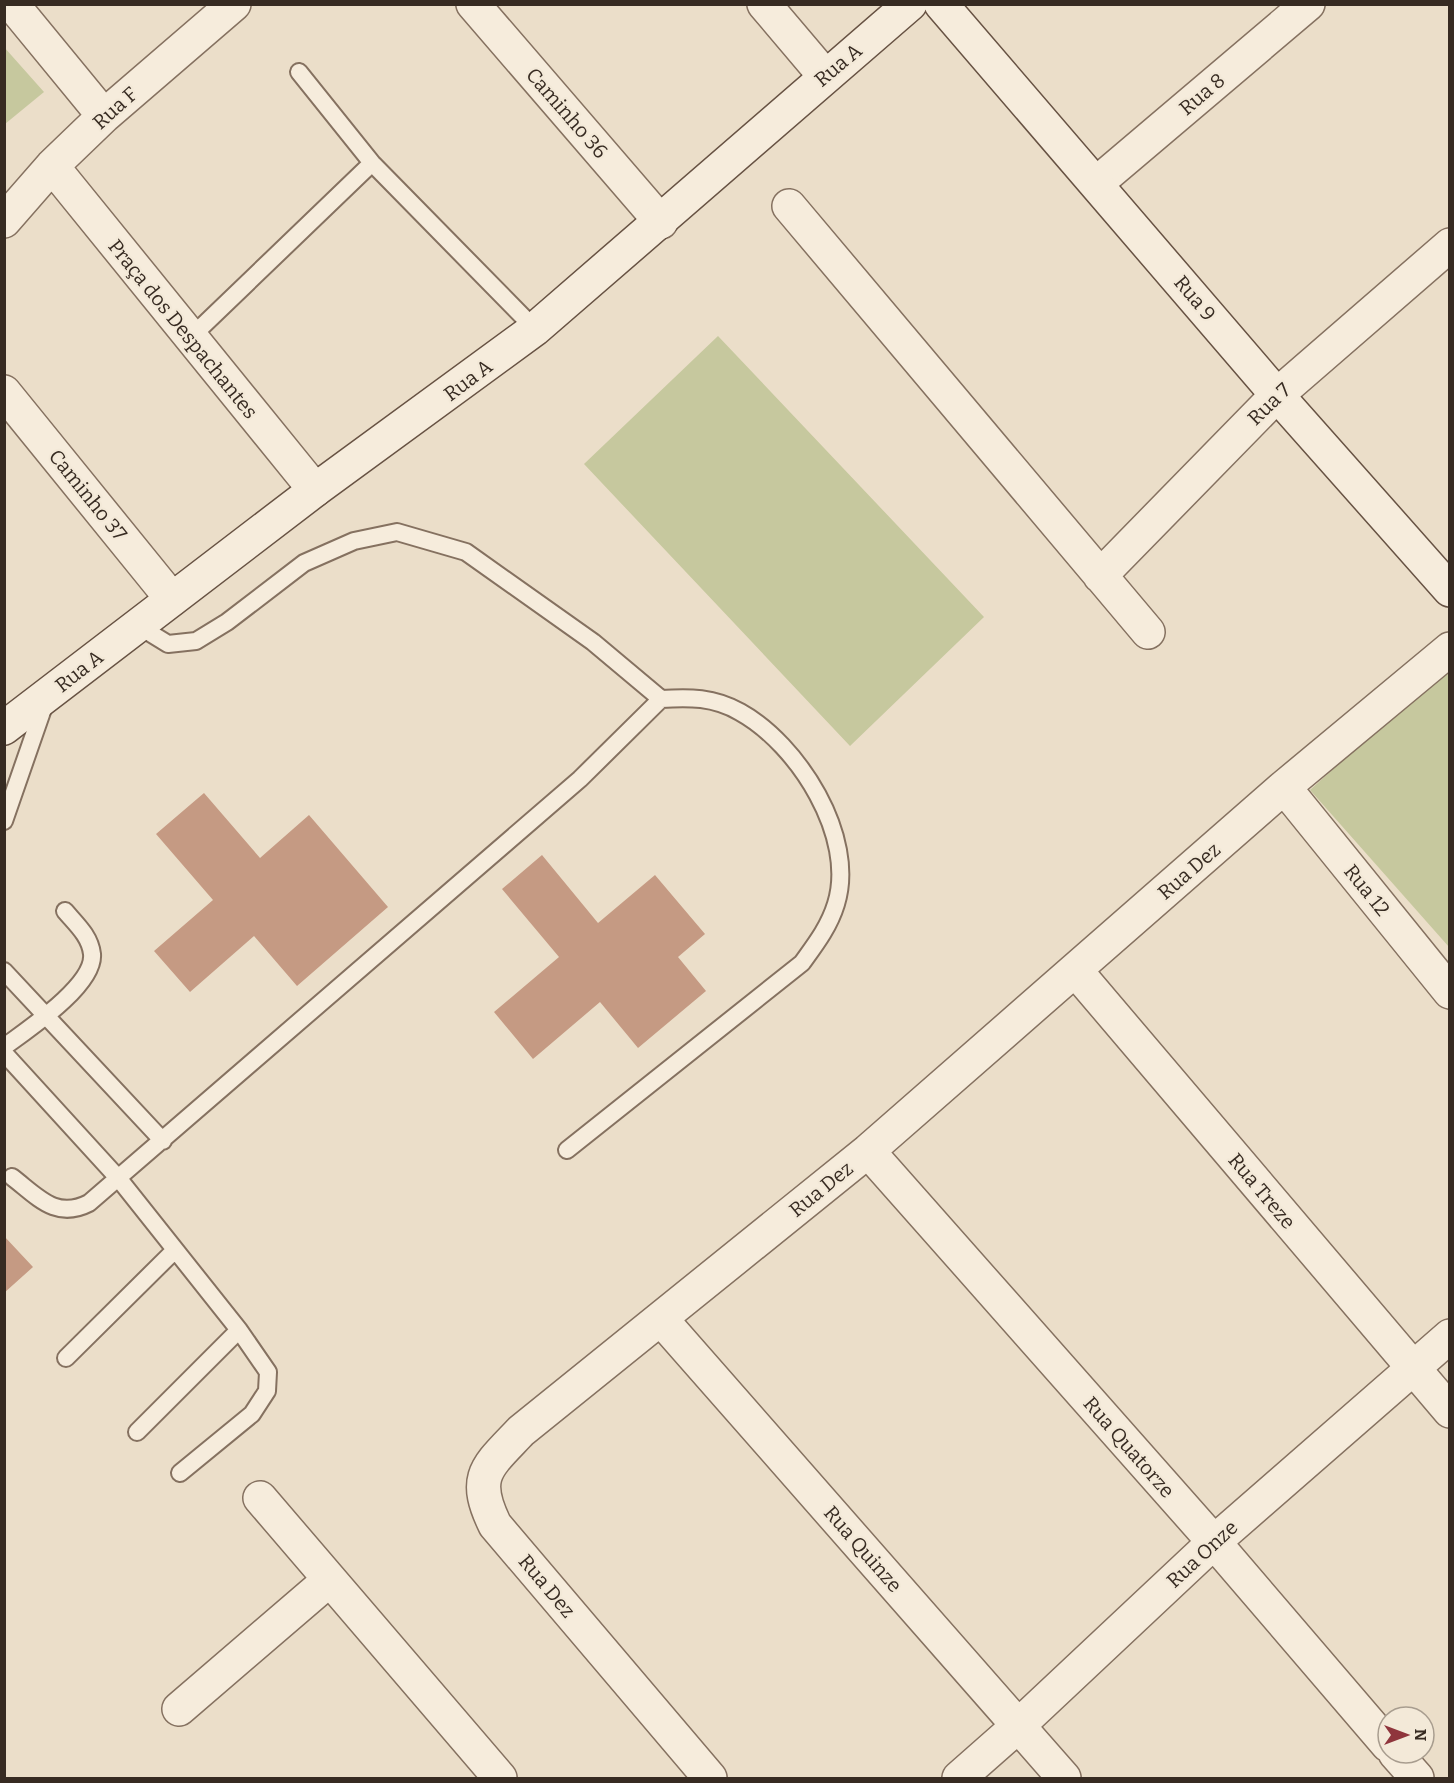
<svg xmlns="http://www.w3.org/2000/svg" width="1454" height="1783" font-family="Bitter,serif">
<rect width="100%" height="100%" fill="#ebdec9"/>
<path fill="#c6c89e" d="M4 47 44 92 5 124H4Z
M718 336 984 617 850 746 584 464Z
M1449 664V947L1310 790Z"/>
<path fill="#c59a83" d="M204 793 260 858 309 815 388 907 297 986 254 936 190 992 154 951 213 900 156 834Z
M542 855 598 923 655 875 705 934 678 957 706 991 638 1048 600 1002 533 1059 494 1012 559 957 502 889Z
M4 1236 33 1267 4 1293Z"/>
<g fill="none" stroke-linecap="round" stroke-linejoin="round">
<g stroke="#857160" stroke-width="20">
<path id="lane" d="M299 72 372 163 535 329
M190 338 372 163
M137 625 168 644 196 641 227 622 304 563 354 541 397 532 466 552 593 642 661 699
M4 821 45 703
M4 971 163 1141
M4 1047C27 1030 95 985 92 954 90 936 76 924 65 911
M4 1053 119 1179 239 1330 268 1372 267 1391 252 1414 180 1473
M12 1177C38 1197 56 1220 89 1203L580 779 661 699C689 697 714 697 740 712 798 744 857 837 836 904 829 927 815 945 802 963L567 1150
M66 1358 174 1251
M137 1432 239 1330"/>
</g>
<g stroke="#857160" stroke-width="36">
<path id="street" d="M12 4 104 116
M473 4 661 222
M764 4 825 76
M52 166 315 490
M1097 183 1308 4
M789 206 1148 632
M4 221 52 166 104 116 234 4
M4 392 172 599
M1100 576 1277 395 1450 245
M1284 787 1450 992
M1076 971 1450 1411
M868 1151 1214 1542 1388 1745
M661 1319 1064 1778
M260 1498 500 1778
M179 1709 328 1581
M1395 1753 1417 1778
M710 1778 495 1525C471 1476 487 1467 521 1431L868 1151 1284 787 1450 649
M959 1778 1018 1726 1214 1542 1450 1336"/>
</g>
<g stroke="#675243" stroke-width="36">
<path id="secondary" d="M941 4 1277 395 1450 590
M4 728 315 490 535 329 910 4"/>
</g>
<use href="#lane" stroke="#f6ecdc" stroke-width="16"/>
<use href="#street" stroke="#f6ecdc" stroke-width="33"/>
<use href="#secondary" stroke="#f6ecdc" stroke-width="33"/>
</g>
<g text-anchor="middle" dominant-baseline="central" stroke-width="4.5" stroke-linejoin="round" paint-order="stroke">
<g font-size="20" fill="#372b22" stroke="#f3e9d8">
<text transform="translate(838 65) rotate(-40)">Rua A</text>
<text transform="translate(1202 94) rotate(-40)">Rua 8</text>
<text transform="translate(115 108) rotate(-42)">Rua F</text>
<text transform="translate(567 113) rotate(49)">Caminho 36</text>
<text transform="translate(1195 298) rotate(50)">Rua 9</text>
<text transform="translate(183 329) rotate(51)">Praça dos Despachantes</text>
<text transform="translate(468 380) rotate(-37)">Rua A</text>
<text transform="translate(1269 404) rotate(-44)">Rua 7</text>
<text transform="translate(88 495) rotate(51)">Caminho 37</text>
<text transform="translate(79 671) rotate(-38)">Rua A</text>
<text transform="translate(1189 871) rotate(-41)">Rua Dez</text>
<text transform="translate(1367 890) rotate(51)">Rua 12</text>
<text transform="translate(821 1189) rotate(-39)">Rua Dez</text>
<text transform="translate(1262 1191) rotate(50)">Rua Treze</text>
<text transform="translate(1129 1447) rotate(49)">Rua Quatorze</text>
<text transform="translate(863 1549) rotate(49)">Rua Quinze</text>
<text transform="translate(1202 1554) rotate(-43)">Rua Onze</text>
<text transform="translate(547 1586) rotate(50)">Rua Dez</text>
</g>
</g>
<rect width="1454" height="1783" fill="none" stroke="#372b22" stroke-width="12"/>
<g transform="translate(1406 1735) rotate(90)"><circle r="28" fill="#f3e9d8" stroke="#a89d8f" stroke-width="1.5"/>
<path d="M0-4.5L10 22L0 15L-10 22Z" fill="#8f353c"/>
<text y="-9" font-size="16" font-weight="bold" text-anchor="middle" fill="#372b22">N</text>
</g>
</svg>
